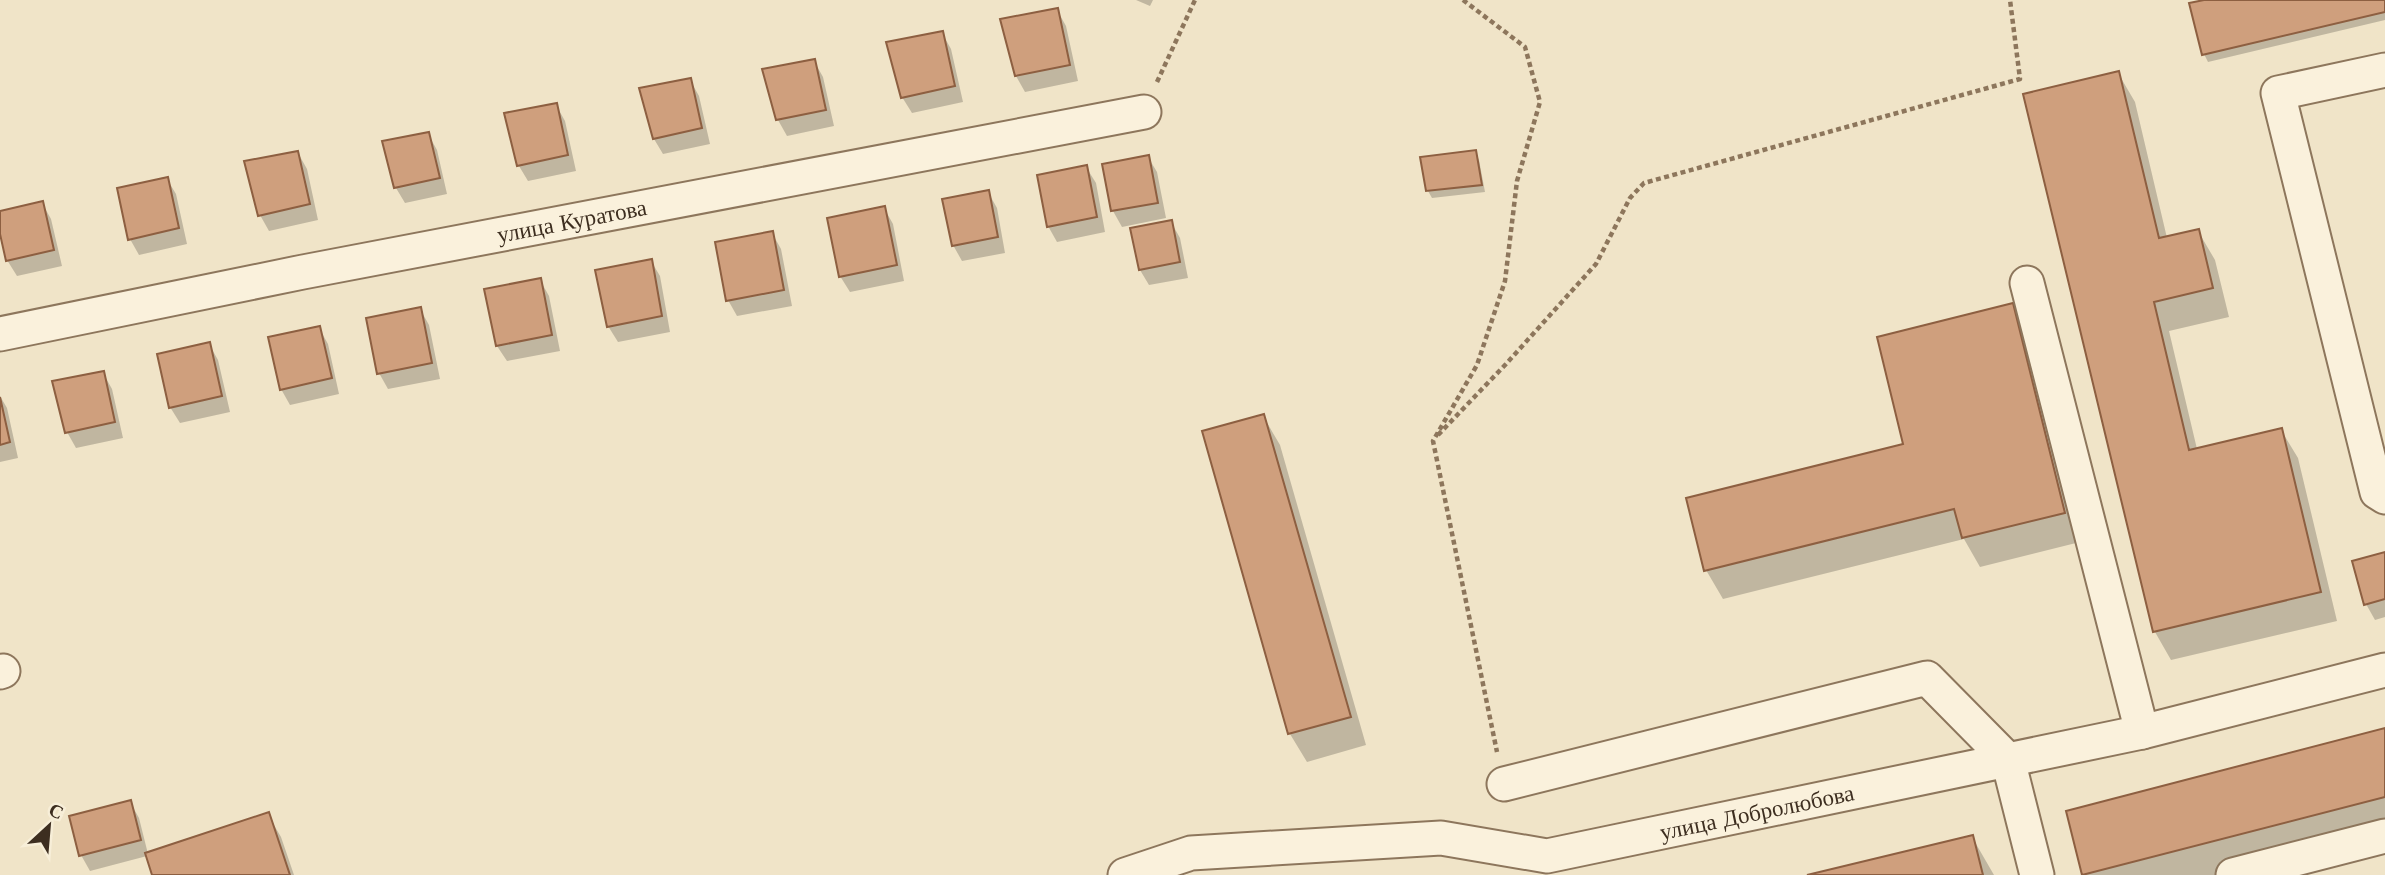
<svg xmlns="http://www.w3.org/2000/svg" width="2385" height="875" font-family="'Libre Baskerville',serif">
<rect width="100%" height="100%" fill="#f0e4c8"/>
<path fill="#0003" d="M1136 0H1153L1150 6Z
M2211 0H2385V20L2208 62 2204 54Z
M1057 10 1066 26 1078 81 1025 92 1016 76 1002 20Z
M942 33 951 49 963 102 912 113 902 97Z
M814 61 823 77 834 126 787 136 778 120 764 70Z
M2118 73 2135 102 2167 238 2198 231 2215 260 2229 317 2169 331 2197 449 2281 430 2298 458 2337 621 2171 660 2155 632Z
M690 80 699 96 710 144 663 154 654 139Z
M556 105 565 121 576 171 528 181 519 166 506 114Z
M428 134 437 150 447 194 405 203 396 188Z
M1475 152 1479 160 1485 192 1432 198 1428 191Z
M298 153 307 169 318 220 269 231 260 215Z
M1148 157 1157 172 1166 218 1122 227 1113 211 1104 165Z
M1086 167 1096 183 1105 232 1057 242 1048 226Z
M167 179 176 194 187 244 139 255 130 239Z
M988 192 997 208 1005 253 962 261 953 245Z
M42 203 51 219 62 266 17 276 7 260 0 226V212Z
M884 208 893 224 904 281 850 292 840 276Z
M1171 222 1180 238 1188 278 1149 285 1140 270Z
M772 233 781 249 792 306 737 316 728 300Z
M651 261 660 276 670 332 618 342 608 326Z
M540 280 549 296 560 351 507 361 497 346Z
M2012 305 2029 334 2080 542 1980 567 1964 539 1723 599 1706 570 1905 446Z
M420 309 429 325 440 379 388 389 379 373Z
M319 328 328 344 339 394 290 405 281 389Z
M209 344 218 360 230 412 180 423 170 407Z
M103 373 112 389 123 438 76 448 67 432Z
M0 396 7 408 18 458 0 462Z
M1263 416 1280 445 1366 745 1307 762 1290 734 1204 433Z
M2385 554V617L2375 620 2366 604Z
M2385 730V840L2250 875H2084L2068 812Z
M130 802 139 818 148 854 268 815 281 837 294 875H154L147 856 90 871 81 855Z
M1972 837 1994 875H1814Z"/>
<path fill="#cf9f7d" stroke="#8d5f41" stroke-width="2" d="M2204 0H2385V12L2202 55 2189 3Z
M1058 8 1070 65 1015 76 1000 19Z
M943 31 955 86 901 98 886 42Z
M815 59 826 110 776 120 762 69Z
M2119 71 2159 238 2199 229 2213 288 2154 302 2189 450 2282 428 2321 592 2153 632 2023 94Z
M691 78 702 128 653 139 639 88Z
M557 103 568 155 517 166 504 113Z
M429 132 440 178 394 188 382 141Z
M1476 150 1482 185 1426 191 1420 157Z
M298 151 310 204 258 216 244 161Z
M1149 155 1158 203 1111 211 1102 164Z
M1087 165 1097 217 1047 227 1037 175Z
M168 177 179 228 128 240 117 188Z
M989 190 998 237 952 246 942 199Z
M43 201 54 250 6 261 0 234V211Z
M885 206 897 265 839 277 827 218Z
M1172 220 1180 262 1139 270 1130 228Z
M773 231 784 290 726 301 715 242Z
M652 259 662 316 607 327 595 270Z
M541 278 552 335 496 346 484 289Z
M2013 303 2065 513 1962 538 1954 509 1704 571 1686 498 1903 444 1877 337Z
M421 307 432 363 377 374 366 318Z
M320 326 332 378 280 390 268 337Z
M210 342 222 396 169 408 157 354Z
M104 371 115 422 65 433 52 381Z
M0 397 10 442 0 445Z
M1264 414 1351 717 1288 734 1202 431Z
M2385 552V599L2364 605 2352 561Z
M2385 728V797L2082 875 2066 811Z
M131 800 141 840 79 856 69 816Z
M269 812 290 875H152L145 853Z
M1973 835 1983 875H1807Z"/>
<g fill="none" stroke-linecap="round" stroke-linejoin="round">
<g stroke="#8d765c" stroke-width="37">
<g id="minor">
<path d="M2385 70 2278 93 2377 492 2385 497"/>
<path d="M2027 283 2142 732"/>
<path id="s1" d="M0 334 303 272 1144 112"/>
<path d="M0 672 3 671"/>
<path d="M1504 784 1927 678 2008 760 2037 875"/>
<path id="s2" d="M1125 875 1191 853 1441 838 1547 856 2142 732 2385 670"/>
<path d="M2233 875 2385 836"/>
</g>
</g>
<path stroke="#8d765c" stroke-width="4.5" stroke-dasharray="5 3.5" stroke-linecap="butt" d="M1463 0 1525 47 1540 102 1517 181 1505 281 1477 365 1433 441 1497 752
M1157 82 1195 0
M1438 435 1506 364 1596 264 1630 198 1644 183 2020 79 2010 0"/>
<use href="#minor" stroke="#faf1dc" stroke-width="33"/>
</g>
<g text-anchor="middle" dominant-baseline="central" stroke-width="6" stroke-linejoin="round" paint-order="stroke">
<g font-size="23" fill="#3d2e20" stroke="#f7eed8">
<text stroke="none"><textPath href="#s1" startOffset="583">улица Куратова</textPath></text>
<text stroke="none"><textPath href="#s2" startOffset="642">улица Добролюбова</textPath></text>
</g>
</g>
<g transform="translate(49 826) rotate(26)" stroke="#f7eed8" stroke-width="5" paint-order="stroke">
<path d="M0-5L12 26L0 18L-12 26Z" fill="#3d2e20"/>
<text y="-10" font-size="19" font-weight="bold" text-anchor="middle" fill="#3d2e20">С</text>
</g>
</svg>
